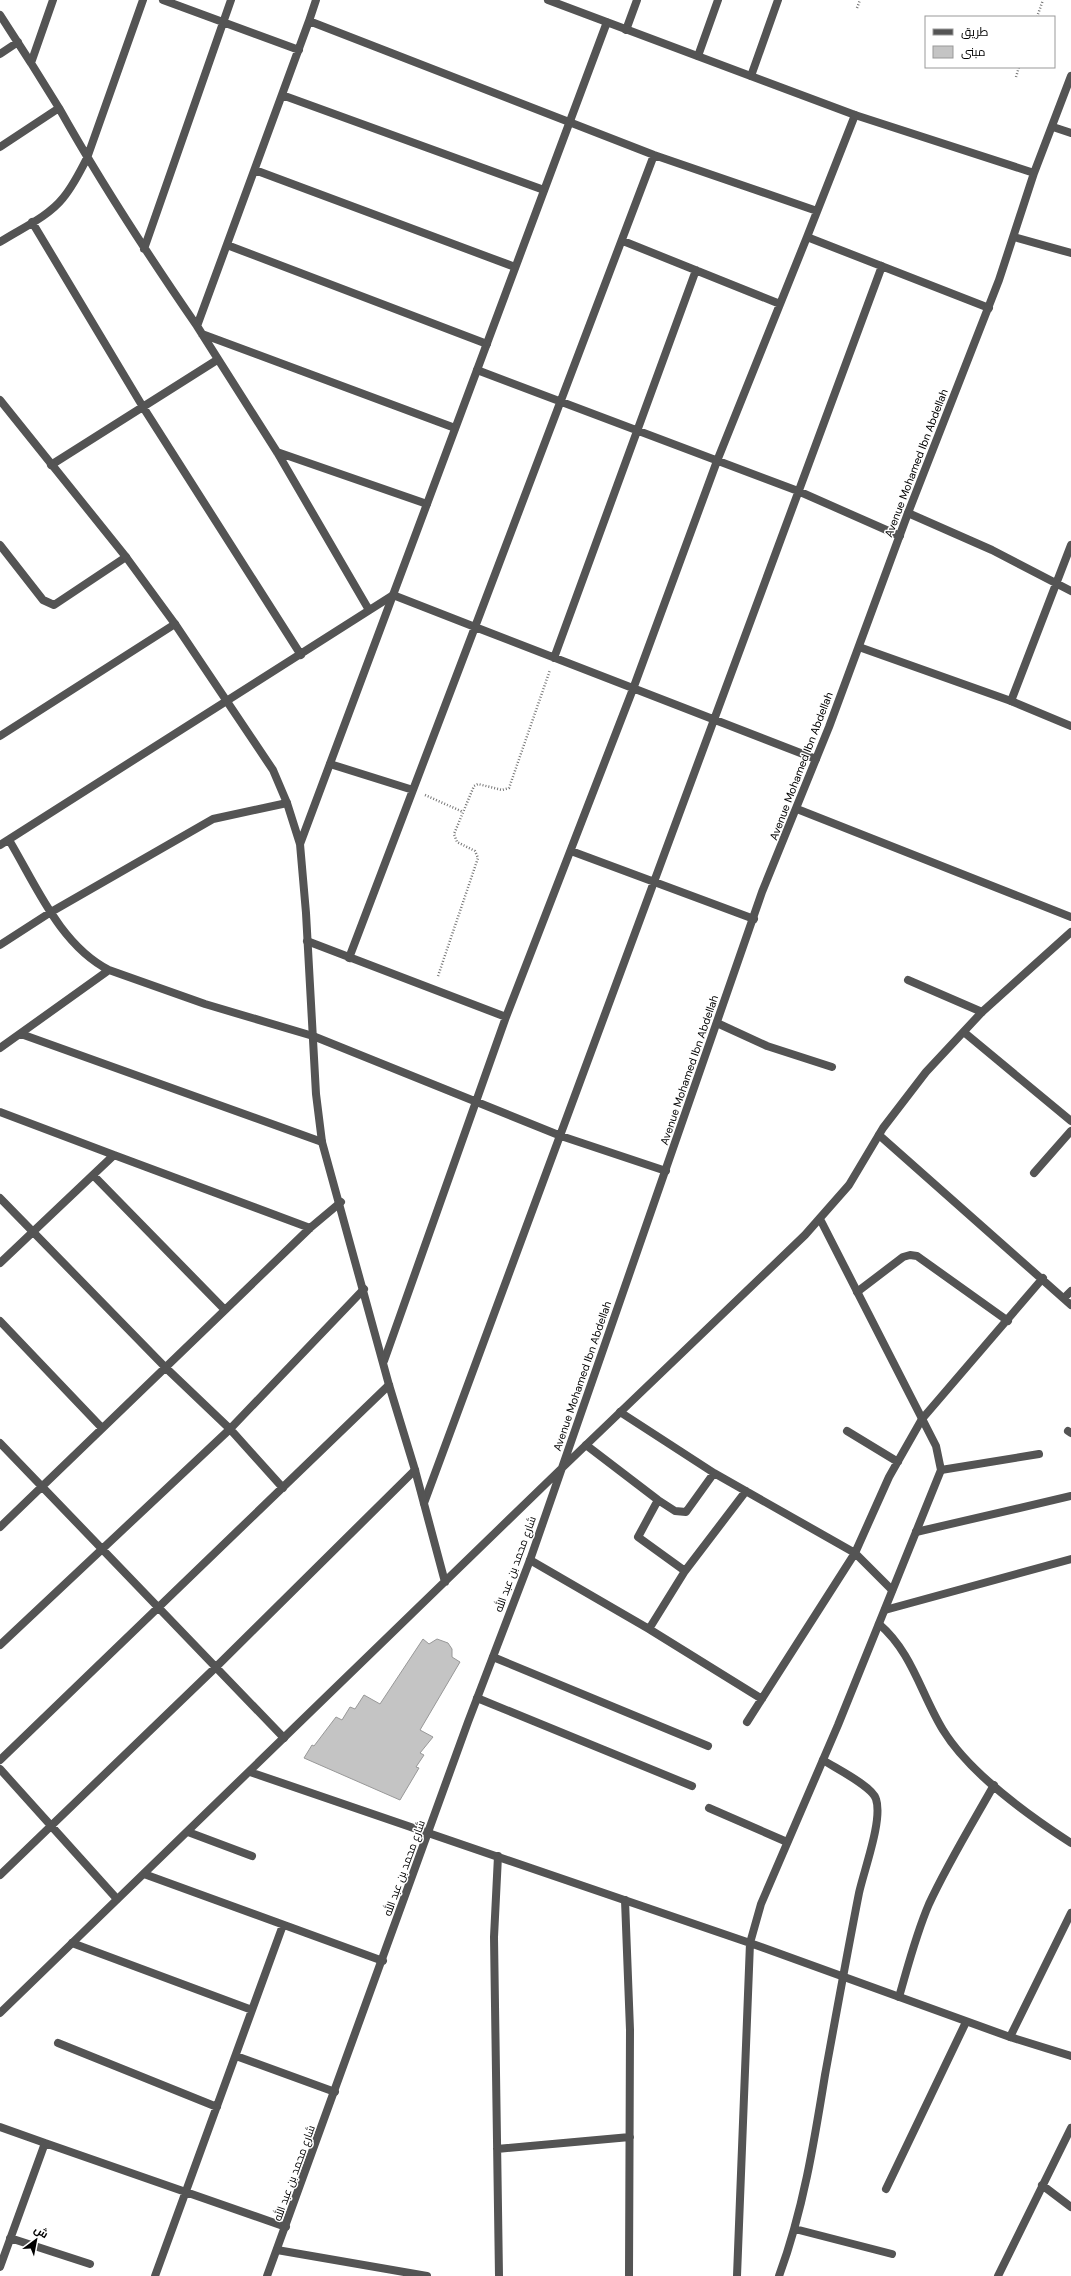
<svg xmlns="http://www.w3.org/2000/svg" width="1071" height="2276" font-family="'DM Sans',Cairo,sans-serif">
<rect width="100%" height="100%" fill="#fff"/>
<path fill="#c4c4c4" stroke="#989898" d="M423 1639 429 1644 437 1639 448 1643 452 1649V1657L460 1662 420 1730 433 1737 420 1753 424 1755 416 1767 419 1768 400 1800 304 1758 312 1745 314 1746 336 1717 342 1720 350 1707 355 1709 364 1695 380 1704Z"/>
<g fill="none" stroke-linecap="round" stroke-linejoin="round">
<path stroke="#767676" stroke-width="2.5" stroke-dasharray="1 2" stroke-linecap="butt" d="M857 8 860 0
M1037 17 1043 0
M1016 77 1019 67
M425 795 463 812
M438 976 478 858 475 851 457 842 454 834 474 786 478 784 502 790 509 788 550 670"/>
<path stroke="#545454" stroke-width="8" d="M53 0 31 63 59 108
M163 0 299 50
M316 0 309 21 654 155 817 211
M0 15 31 63
M309 21 197 326 277 452 369 610
M626 30 637 0
M0 54 18 42
M698 56 718 0
M751 76 778 0
M282 95 544 190
M855 115 807 237 989 308
M1053 127 1071 133
M0 147 59 108C101 183 148 255 197 326
M255 170 515 267
M32 222 143 407 301 655
M1014 237 1071 253
M623 241 780 304
M0 242C20 229 48 217 63 198 73 186 80 172 87 158L143 0
M227 245 487 344
M144 249 231 0
M202 334 455 428
M477 370 798 491 900 536
M277 452 427 504
M51 465 217 360
M908 513 992 550 1071 591
M0 545 43 600 54 605 126 557
M554 658 696 270
M1011 701 1071 545
M0 736 175 624
M330 764 413 790
M797 809 1071 917
M9 840C36 885 60 945 109 970
M0 845 393 595 475 627 654 155
M571 851 754 919
M307 941 506 1017
M0 945 51 912 213 819 287 803
M349 958 475 627 816 759
M908 980 982 1012
M717 1023 767 1046 832 1067
M965 1033 1071 1121
M21 1034 322 1142
M0 1048 109 970 205 1004 313 1036 561 1136 666 1171
M0 1112 114 1155
M879 1135 1071 1305
M1034 1173 1071 1131
M93 1175 225 1310
M0 1198 166 1368 230 1429 283 1488
M0 1263 114 1155 310 1228
M857 1292 903 1257 910 1255 917 1256 1008 1321
M1064 1298 1071 1291
M0 1321 102 1428
M384 1361 506 1017 633 689 717 461 807 237
M847 1431 898 1462
M1068 1431 1071 1433
M0 1443 284 1738
M586 1445 658 1500 675 1511 686 1512 714 1473 620 1412
M941 1470 1039 1454
M714 1473 855 1553 747 1722
M424 1503 882 266
M0 1527 310 1228 341 1202
M916 1532 1071 1496
M530 1560 649 1629 685 1571 638 1537 658 1500
M685 1571 746 1491
M892 1590 855 1553 889 1477 922 1419 1043 1278
M885 1610 1071 1559
M879 1624C912 1652 921 1694 943 1730 970 1774 1028 1815 1071 1843
M649 1629 762 1699
M0 1645 230 1429 364 1289
M493 1657 708 1746
M477 1698 692 1786
M0 1760 389 1385
M0 1769 117 1899
M709 1808 787 1842
M188 1832 252 1856
M498 1856 494 1937 499 2276
M144 1874 383 1961
M0 1875 215 1668 415 1470
M625 1900 630 2030 629 2276
M72 1943 252 2010
M899 1997C908 1966 916 1934 929 1904 948 1863 972 1824 994 1785
M1010 2037 1071 1913
M58 2043 217 2107
M236 2056 335 2092
M0 2127 45 2143 0 2267
M45 2143 286 2227
M497 2149 630 2137
M1042 2185 1071 2207
M886 2189 966 2022
M795 2229 892 2254
M10 2238 90 2264
M277 2250 427 2276
M155 2276 283 1925
M779 2276C803 2211 814 2143 825 2075 836 2015 847 1954 859 1893 864 1870 883 1820 876 1799 872 1786 835 1768 823 1760
M998 2276 1071 2128"/>
<path stroke="#545454" stroke-width="8" d="M548 0 855 115 1034 173
M0 400 126 557 175 624 273 770 287 803 300 844 306 913 316 1094 322 1142 389 1385 415 1470 445 1582
M859 647 1011 701 1071 726
M300 844 607 22
M250 1772 750 1943 1010 2037 1071 2056
M0 2013 562 1468 805 1235 849 1185 883 1128 926 1072 982 1012 1071 932
M267 2276 468 1722 530 1560 762 892 829 727 908 513 999 280 1034 173 1071 76
M737 2276 750 1943 761 1904 838 1725 941 1470 936 1446 820 1219"/>
</g>
<g text-anchor="middle" dominant-baseline="central" stroke-width="3" stroke-linejoin="round" paint-order="stroke">
<g font-size="11" fill="#000" stroke="#fff">
<text transform="translate(916 463) rotate(-69)">Avenue Mohamed Ibn Abdellah</text>
<text transform="translate(801 766) rotate(-69)">Avenue Mohamed Ibn Abdellah</text>
<text transform="translate(689 1070) rotate(-71)">Avenue Mohamed Ibn Abdellah</text>
<text transform="translate(582 1376) rotate(-71)">Avenue Mohamed Ibn Abdellah</text>
<text transform="translate(515 1564) rotate(-70)">شارع محمد بن عبد الله</text>
<text transform="translate(404 1868) rotate(-70)">شارع محمد بن عبد الله</text>
<text transform="translate(294 2173) rotate(-70)">شارع محمد بن عبد الله</text>
</g>
</g>
<rect x="925" y="16" width="130" height="52" fill="#ffffff" stroke="#999999"/>
<rect x="933" y="29" width="20" height="6" fill="#545454" stroke="#999999"/>
<text x="961" y="36" font-size="12" fill="#000000">طريق</text>
<rect x="933" y="46" width="20" height="12" fill="#c4c4c4" stroke="#999999"/>
<text x="961" y="56" font-size="12" fill="#000000">مبنى</text>
<g transform="translate(36 2240) rotate(32)" stroke="#ffffff" stroke-width="3" paint-order="stroke">
<path d="M0-3L7 15L0 10L-7 15Z" fill="#000000"/>
<text y="-6" font-size="11" font-weight="bold" text-anchor="middle" fill="#000000">ش</text>
</g>
</svg>
